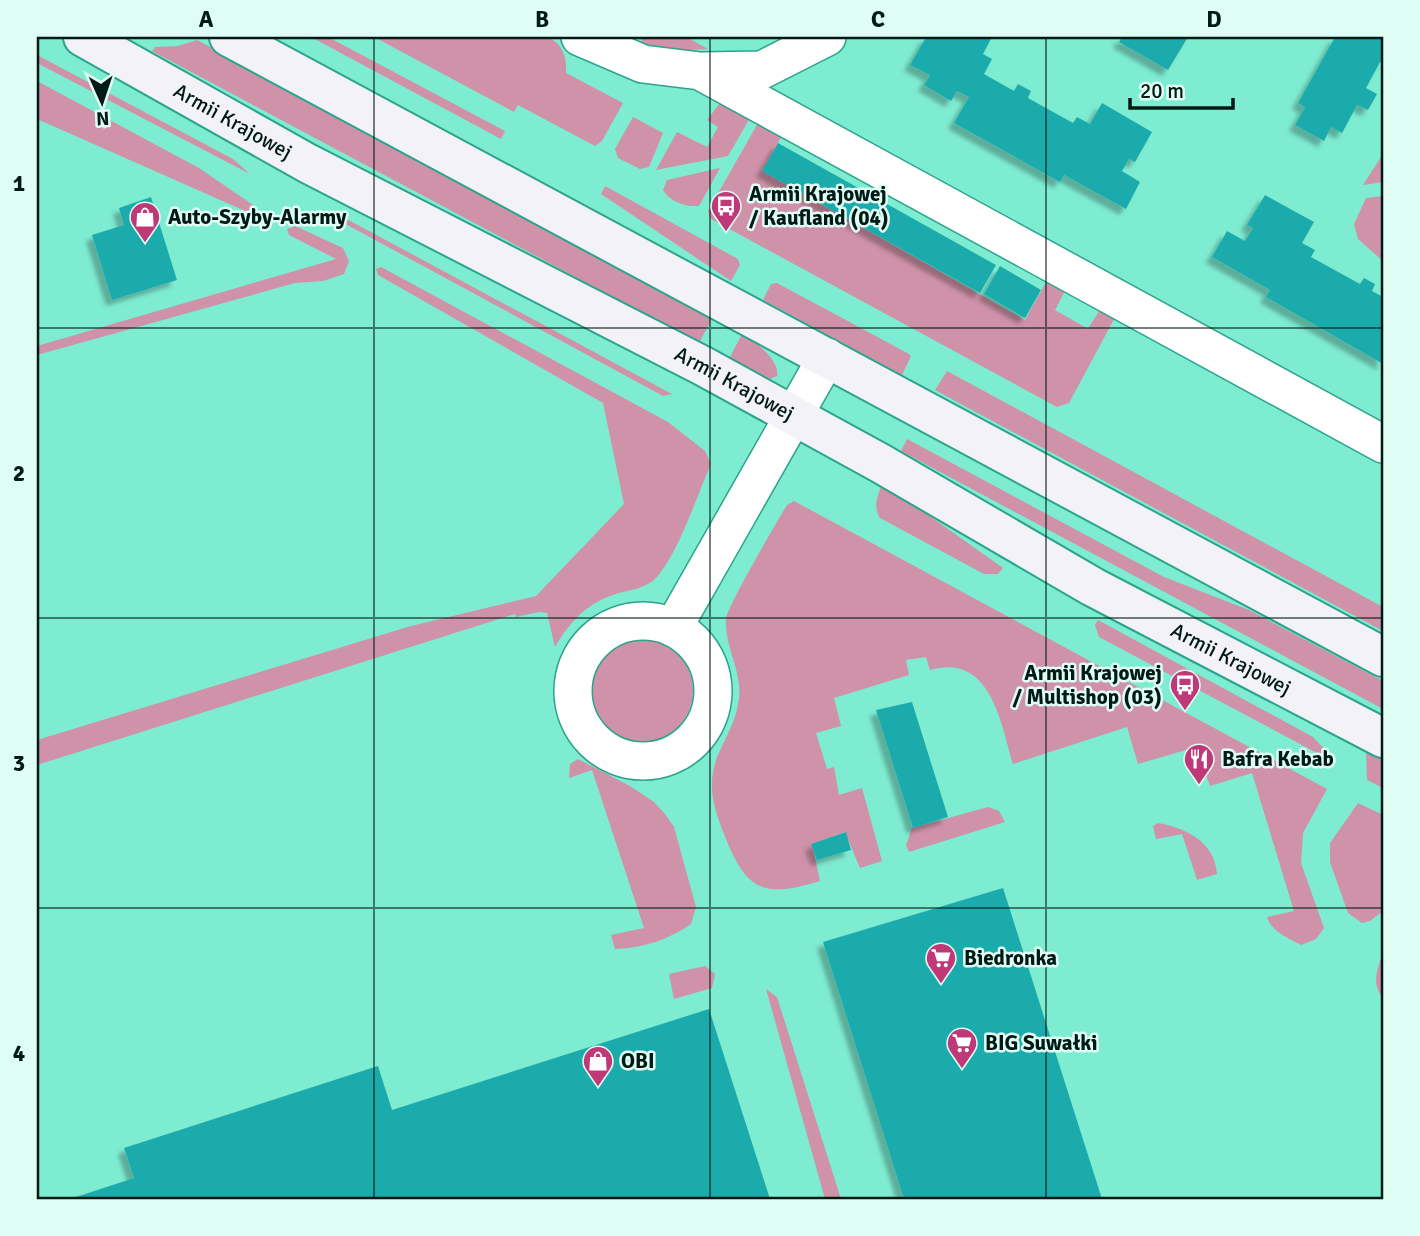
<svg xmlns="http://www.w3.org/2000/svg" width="1420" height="1236" font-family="Signika,sans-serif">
<defs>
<filter id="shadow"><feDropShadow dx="-6" dy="6" stdDeviation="2" flood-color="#0004"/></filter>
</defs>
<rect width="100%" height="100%" fill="#7eecd1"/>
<path fill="#cf92a8" d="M311 37H328L505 131 501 139Z
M374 37H548C563 44 567 58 566 73L623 103 602 141 595 146 518 105 514 112Z
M641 37H686L708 49 669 51 643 46Z
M197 40 713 317 699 343 152 51 155 47 178 46Z
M37 55 233 159 250 174 37 63Z
M37 81 199 168 256 207 252 214 37 119Z
M723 99 754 111 728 156 656 170 677 132 707 147 718 127 707 120Z
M762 116 785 129 764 171 1025 320 1049 277 1067 287 1055 310 1088 329 1101 308 1119 310 1069 403 1057 407 711 219 708 211Z
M633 117 663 133 649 167 640 169 618 158 615 149Z
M1383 154V182L1363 185Z
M720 168 699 206C686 207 670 202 663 190L667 180Z
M605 186 738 259 740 265 731 281 601 194Z
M1383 196V261L1358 239 1354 224 1366 198Z
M329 215 341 216 672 394 663 396Z
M295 226 343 248 349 261 344 274 323 281 295 283 37 355V346L336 259 289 235 287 229Z
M381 267 668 422 705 451 711 464C697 495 677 558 654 580 644 588 631 590 619 593 588 602 571 620 555 647L547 613 539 612 516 617 515 614 37 765V740L411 626 536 596 624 504 603 403 378 275 376 269Z
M777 283 909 354 911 356 902 375 763 300 771 284Z
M743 332C755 343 780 359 777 376L770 379 729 359Z
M947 371 1383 607V631L935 390Z
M907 439 1164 577 1249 610 1383 681V709L901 451Z
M881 486 931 517 1003 568 998 574H984L880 518C873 506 877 499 881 486Z
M794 501 1327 789 1303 833 1301 863 1324 928 1316 939 1301 945C1288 938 1271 931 1267 917L1294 911 1252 773 1210 786 1196 747 1138 764 1127 727 1013 764C1001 724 991 652 930 670L926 657 906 660 909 675 834 698 841 726 816 733 827 769 834 767 839 795 862 788 882 861 860 868 845 832 812 844 820 881C762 899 746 890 724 834 716 813 709 794 713 772 718 745 736 729 739 697 742 670 724 646 726 619 727 607 769 536 778 520L787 505Z
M1098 620 1313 737 1329 754 1330 760 1099 637 1095 625Z
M591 691a51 51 0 1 1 102 0a51 51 0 1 1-102 0Z
M1366 749 1383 759V788L1367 780Z
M578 759 630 786 654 802 665 814 674 827 696 907 691 924C668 940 643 948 615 949L611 935 644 928 592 770 569 778 570 764Z
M1358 803 1383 815V911L1370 921 1362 923 1348 913 1330 862V843Z
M988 807 999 811 1005 822 909 852 906 845 912 828Z
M1158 823C1186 828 1215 842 1217 874L1197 880 1182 834 1156 839 1153 826Z
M1383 953V998C1371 984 1377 969 1383 953Z
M705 966 715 974 712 988 674 999 669 974Z
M766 989 777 997 841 1199H825Z"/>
<path fill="#1eabac" filter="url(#shadow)" d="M926 37H992L983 54 992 59 984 74 1014 91 1018 84 1031 91 1028 98 1073 123 1077 117 1090 124 1102 103 1152 132 1135 162 1129 159 1122 171 1140 182 1126 209 1064 175 1060 182 954 123 969 97 957 91 951 101 924 85 930 75 910 65Z
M1122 37H1188L1168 70 1119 42Z
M1335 37H1383V64L1380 62 1366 88 1377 94 1368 110 1357 105 1342 133 1331 127 1324 141 1295 125 1305 107 1298 103Z
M778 143 996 265 980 293 762 171Z
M1265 195 1314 222 1302 243 1315 250 1311 257 1360 284 1364 278 1375 284 1372 291 1383 297V364L1266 297 1270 290 1212 257 1227 231 1245 241 1253 228 1247 225Z
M151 197 177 280 112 300 92 235 124 225 119 208Z
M1000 266 1041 290 1025 318 984 294Z
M912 702 948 817 913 828 876 710Z
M846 832 851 850 817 860 811 844Z
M1003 888 1102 1199H904L823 942Z
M709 1009 770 1199H70L134 1178 124 1148 378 1066 392 1110Z"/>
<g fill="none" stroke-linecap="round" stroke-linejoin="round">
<g stroke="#2ca48c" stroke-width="40">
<path id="street" d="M580 37 643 64 700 71 1383 444
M704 71 762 70 827 37
M573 691a70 70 0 1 1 140 0a70 70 0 1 1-140 0Z
M673 628 827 357"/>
</g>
<g stroke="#2ca48c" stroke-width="42">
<g id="secondary">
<path id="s1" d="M83 37 307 163 703 366 880 463 1093 587 1383 738"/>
<path d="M229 37 1383 657"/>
</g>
</g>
<use href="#street" stroke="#fff" stroke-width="37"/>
<use href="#secondary" stroke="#f3f2f9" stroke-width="38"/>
</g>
<path fill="none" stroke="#021a14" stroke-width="2" stroke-opacity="0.55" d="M374 37V1199M710 37V1199M1046 37V1199M37 328H1383M37 618H1383M37 908H1383"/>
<defs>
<g id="bus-pin" transform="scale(1.575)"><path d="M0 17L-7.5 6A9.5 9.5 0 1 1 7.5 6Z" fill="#bf3878" stroke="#dffdf4"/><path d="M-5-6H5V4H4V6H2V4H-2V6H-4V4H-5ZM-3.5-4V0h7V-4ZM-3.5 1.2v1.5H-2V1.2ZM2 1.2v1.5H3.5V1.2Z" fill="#fff"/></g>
<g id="shop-pin" transform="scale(1.575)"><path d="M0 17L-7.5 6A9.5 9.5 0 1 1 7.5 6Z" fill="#bf3878" stroke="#dffdf4"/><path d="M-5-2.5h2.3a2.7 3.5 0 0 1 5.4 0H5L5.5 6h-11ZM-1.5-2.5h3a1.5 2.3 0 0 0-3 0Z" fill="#fff"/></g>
<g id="restaurant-pin" transform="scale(1.575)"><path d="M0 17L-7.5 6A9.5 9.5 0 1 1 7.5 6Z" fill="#bf3878" stroke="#dffdf4"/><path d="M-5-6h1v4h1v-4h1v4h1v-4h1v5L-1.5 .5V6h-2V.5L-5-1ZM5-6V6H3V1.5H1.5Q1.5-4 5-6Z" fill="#fff"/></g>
<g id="supermarket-pin" transform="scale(1.575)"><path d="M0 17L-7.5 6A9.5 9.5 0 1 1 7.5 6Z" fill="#bf3878" stroke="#dffdf4"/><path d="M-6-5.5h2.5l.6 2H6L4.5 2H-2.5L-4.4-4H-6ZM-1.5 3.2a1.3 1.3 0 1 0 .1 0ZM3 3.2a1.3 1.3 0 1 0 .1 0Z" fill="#fff"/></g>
</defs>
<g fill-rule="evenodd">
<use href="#bus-pin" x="726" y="206"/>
<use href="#shop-pin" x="145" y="217"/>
<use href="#bus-pin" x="1185" y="685"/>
<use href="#restaurant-pin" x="1199" y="759"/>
<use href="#supermarket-pin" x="941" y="958"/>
<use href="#supermarket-pin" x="962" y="1043"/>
<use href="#shop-pin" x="598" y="1061"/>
</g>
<g text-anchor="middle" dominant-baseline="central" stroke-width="5" stroke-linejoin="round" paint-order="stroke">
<g font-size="21" fill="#021a14" stroke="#dffdf4">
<text stroke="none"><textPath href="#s1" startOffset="172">Armii Krajowej</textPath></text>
<text stroke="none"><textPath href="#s1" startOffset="738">Armii Krajowej</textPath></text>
<text stroke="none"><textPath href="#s1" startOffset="1306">Armii Krajowej</textPath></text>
</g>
<g font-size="21" font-weight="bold" fill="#021a14" stroke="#dffdf4" text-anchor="start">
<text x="749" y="194">Armii Krajowej<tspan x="749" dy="24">/ Kaufland (04)</tspan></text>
<text x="168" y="217">Auto-Szyby-Alarmy</text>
<text x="1162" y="673" text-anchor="end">Armii Krajowej<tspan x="1162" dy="24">/ Multishop (03)</tspan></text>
<text x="1222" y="759">Bafra Kebab</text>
<text x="964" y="958">Biedronka</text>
<text x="985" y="1043">BIG Suwałki</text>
<text x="621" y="1061">OBI</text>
</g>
</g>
<rect width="1420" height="1236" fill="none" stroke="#dffdf4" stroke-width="77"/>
<g transform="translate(102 102) rotate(177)" stroke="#dffdf4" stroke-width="5" paint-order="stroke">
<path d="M0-5L12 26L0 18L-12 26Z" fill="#021a14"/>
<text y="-10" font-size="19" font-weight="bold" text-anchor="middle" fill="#021a14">N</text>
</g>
<path d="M1130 98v10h103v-10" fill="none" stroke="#021a14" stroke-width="3.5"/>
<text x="1140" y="98" font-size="21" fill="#021a14" stroke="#dffdf4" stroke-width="5" paint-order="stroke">20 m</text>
<rect x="38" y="38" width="1344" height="1160" fill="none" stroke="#021a14" stroke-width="2.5"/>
<g font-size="23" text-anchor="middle" font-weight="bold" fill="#021a14">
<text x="206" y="27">A</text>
<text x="542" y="27">B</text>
<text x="878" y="27">C</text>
<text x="1214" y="27">D</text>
<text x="19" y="191">1</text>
<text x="19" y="481">2</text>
<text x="19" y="771">3</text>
<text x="19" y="1061">4</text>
</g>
</svg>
